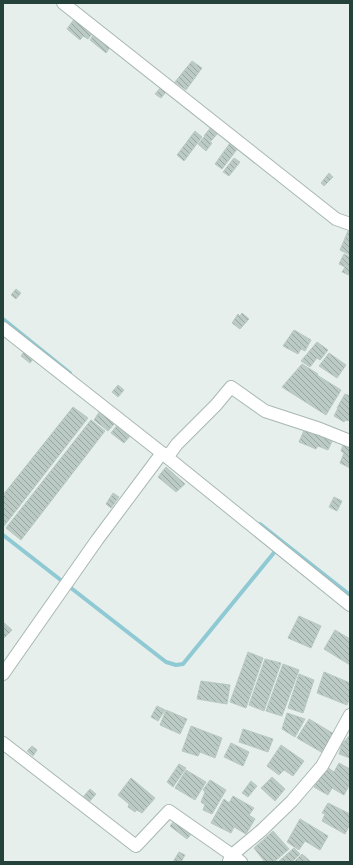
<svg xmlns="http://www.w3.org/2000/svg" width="353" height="865" font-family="'Varela Round',sans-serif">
<defs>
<pattern id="building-back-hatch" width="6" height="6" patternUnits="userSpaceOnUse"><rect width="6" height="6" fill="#bbcac4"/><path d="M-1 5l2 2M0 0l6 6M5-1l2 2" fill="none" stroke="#98a6a0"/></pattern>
</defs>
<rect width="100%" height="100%" fill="#e6efeb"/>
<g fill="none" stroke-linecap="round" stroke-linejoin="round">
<path stroke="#8ec9d4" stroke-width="4" d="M3 319 70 373
M260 524 350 595
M3 535 166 662 176 665 183 664 277 549"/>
</g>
<path fill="url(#building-back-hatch)" stroke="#b8c9c2" d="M75 18 93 33 88 39 83 36 80 40 67 29Z
M94 34 110 47 106 53 90 40Z
M192 61 202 68 186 90 175 82Z
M161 87 166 92 161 98 155 94Z
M211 127 218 133 211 141 204 136Z
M195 131 202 137 184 161 177 155Z
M204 137 212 143 206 151 198 144Z
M230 143 238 148 222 169 215 164Z
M234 158 240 162 229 176 223 172Z
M329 173 333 177 324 186 321 183Z
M348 231 350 232V255L340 250Z
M344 254 350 257V273L349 275 342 272 345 267 339 264Z
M16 289 21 293 16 299 11 295Z
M242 313 249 319 240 329 232 323 238 314 240 316Z
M294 330 311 340 305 351 301 349 298 354 283 346Z
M317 342 328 350 320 360 317 358 310 367 301 361Z
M24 352 33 359 30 363 21 356Z
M329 353 346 365 337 378 319 366Z
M302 364 318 374 317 375 341 390 326 415 282 387Z
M118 385 124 390 118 397 112 392Z
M345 394 350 396V418L348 421 346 420 344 422 334 416 338 408H337Z
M73 407 88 418 4 526 3 495Z
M100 411 115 423 108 431 94 420Z
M91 420 105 431 21 540 6 528Z
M118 424 131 435 124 443 111 433Z
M306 426 334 437 328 450 318 446 316 449 299 442Z
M344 442 350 444V468L340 463 344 453 341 451Z
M166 467 185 484 176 492 158 477Z
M113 493 119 497 111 508 106 504Z
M334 497 342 501 337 511 329 507Z
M299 616 321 626 311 648 288 638Z
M3 622 12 630 3 639Z
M335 630 350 639V665L324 649Z
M248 652 263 658 246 708 230 702Z
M265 659 281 663 264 711 249 705Z
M283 664 299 670 282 716 266 711Z
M324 672 350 683V697L347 705 317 693Z
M299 674 314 680 303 713 288 708Z
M201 681 230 685 227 704 197 699Z
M157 706 165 710 158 721 151 717Z
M166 710 187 719 180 734 160 725Z
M287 713 305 719 295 737 282 729Z
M309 719 334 734 323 753 297 738Z
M191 726 222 738 215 758 200 752 198 756 182 751Z
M243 729 273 739 268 752 239 742Z
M350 735V758L339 754 342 744Z
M231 743 249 752 243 766 224 757Z
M281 745 304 761 293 776 284 770 279 775 267 766Z
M32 746 37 750 33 756 27 751Z
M339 763 350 769V784L344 795 332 788 328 795 314 787 327 767 334 772Z
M179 764 186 768 173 787 167 782Z
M186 770 206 782 195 800 175 788Z
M272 777 285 789 275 801 261 788Z
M131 778 155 798 142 813 137 810 135 812 128 807 129 804 118 795Z
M210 780 226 790 212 814 203 810 205 805 201 802 205 792 203 790Z
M251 781 257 786 248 797 242 793Z
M90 789 96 794 89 802 83 797Z
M233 796 254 808 249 815 255 819 246 834 234 827 231 833 211 823 224 799 229 803Z
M328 803 350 814V824L345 834 322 821 325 814 322 813Z
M300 819 328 836 320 850 305 841 299 850 287 842Z
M175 820 192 833 187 839 170 826Z
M273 831 289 849 274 862H265L254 848Z
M294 848 300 854 292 862H278Z
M179 852 185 855 181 862H173Z
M302 854 311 862H294Z"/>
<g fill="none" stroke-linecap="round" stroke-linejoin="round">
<g stroke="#a8b8b2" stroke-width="14">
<path id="minor" d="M63 3 336 219 350 224
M3 328 162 453 350 605
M162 453 169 455 177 444 216 405 231 387 265 411 320 429 350 441
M3 674 97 540 162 453
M3 743 136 846 169 811 232 855 241 862
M229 861 232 855 262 830 292 801 322 766 350 715"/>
</g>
<use href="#minor" stroke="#fff" stroke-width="12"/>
</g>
<rect width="353" height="865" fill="none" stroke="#24423a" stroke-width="8"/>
</svg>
